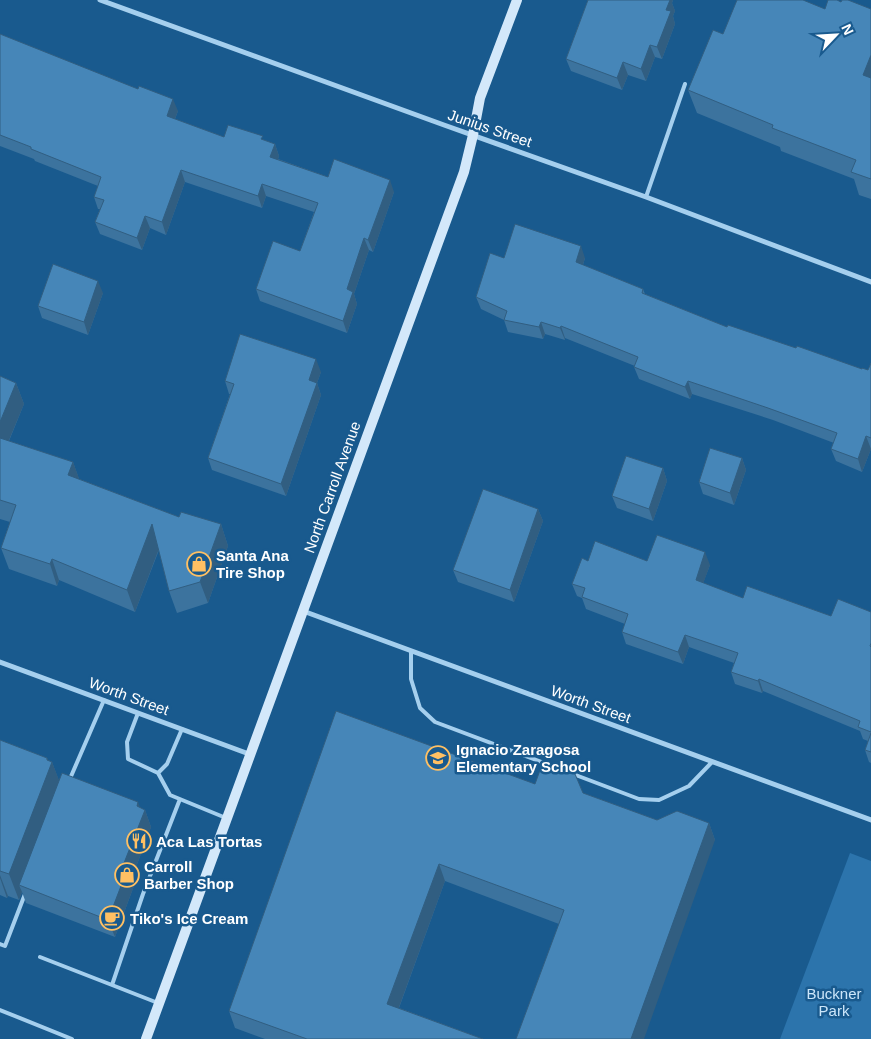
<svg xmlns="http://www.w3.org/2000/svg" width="871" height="1039" font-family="Arial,sans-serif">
<rect width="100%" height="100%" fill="#195a8e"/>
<path fill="#2c74ac" d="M850 853 871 861V1039H780Z"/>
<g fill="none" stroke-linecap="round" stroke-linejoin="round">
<path stroke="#a5cfee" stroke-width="4" d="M646 197 685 84
M411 652V679L420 708 435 722 547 764
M138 713 127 742 128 759 158 773 167 764 182 729
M158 773 170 795 226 818
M573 774 639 799 659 800 689 786 712 762
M69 781 104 700
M0 944 5 946 25 894
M40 957 112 985
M158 1003 112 985 143 894 180 799
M0 1010 72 1039"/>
<path stroke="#a5cfee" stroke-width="5" d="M100 0 444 125 646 197 871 282
M303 611 871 820
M0 662 249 754"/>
<path stroke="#d3e8fa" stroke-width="10" d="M146 1039 464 172 473 135 480 98 517 0"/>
</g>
<path fill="#3c739e" d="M588 0H673L672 3 675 11 673 16 675 24 662 59 655 57 646 81 628 75 622 90 571 71 566 59Z
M841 2 871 9V199L859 195 854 179 781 151 780 147 697 113 688 90 723 34 825 9Z
M0 34 178 111 175 119 224 137 264 140 275 144 279 156 278 159 328 177 394 192 373 252 369 250 354 294 357 304 347 333 260 301 256 289 300 251 314 212 266 196 262 208 185 182 166 235 150 228 142 250 100 234 95 222 100 209H98L94 197 98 186 35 161 34 159 0 146Z
M504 258H585L583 265 643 289 645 294 727 327 862 369 868 370 871 363V449L862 472 836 461 831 449 834 443 773 420 692 394 690 399 639 379 634 367 635 366 565 338V340L545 334 543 339 508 332 504 320 481 309 476 297Z
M103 293 88 335 42 318 38 306Z
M321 372 317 383 321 395 286 496 212 470 208 458 230 394H229L225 381Z
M0 376 16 383 24 404 9 441 73 462 79 479 179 517 221 524 228 546 208 603 177 613 169 591 159 550 135 612 59 580 57 586 9 569 1 548 10 522 0 519Z
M742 458 746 470 734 505 703 494 699 482Z
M663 468 667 481 653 521 617 508 612 496Z
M538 509 543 521 514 602 458 582 453 570Z
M588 561 710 565 703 583 743 598 831 616 871 612V763L869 762 865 750 868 741 863 739 860 731 763 691 762 693 735 684 731 672 734 663 689 647 683 664 626 644 622 632 625 624 586 609 582 598 577 596 572 584Z
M0 740 47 758 48 760 52 762 59 781 145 810 151 827 133 875 135 883 115 937 26 903 22 892 19 900 8 896 7 898 0 895Z
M535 784 583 793 657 820 709 823 715 840 559 924 445 881 399 1008 483 1039H265L235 1028 229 1011Z"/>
<path fill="#315e81" d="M666 0H673L672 3 675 11 673 16 675 24 662 59 657 47Z
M650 45 655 57 646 81 641 69Z
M871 55V97L863 75Z
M623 62 628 75 622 90 617 78Z
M173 99 178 111 171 129 167 116Z
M275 144 279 156 275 169 270 157Z
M181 170 185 182 166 235 162 222Z
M390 180 394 192 373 252 368 240Z
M262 184 266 196 262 208 258 196Z
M145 216 150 228 142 250 137 238Z
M364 238 369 250 354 294 357 304 347 333 343 321 347 289Z
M581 246 585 258 580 274 576 262Z
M98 281 103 293 88 335 84 322Z
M541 322 545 334 543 339 539 327Z
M561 326 565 338V340L560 328Z
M316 359 321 372 317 383 321 395 286 496 281 484 309 380Z
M688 381 692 394 690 399 685 387Z
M16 383 24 404 2 457 0 452V422Z
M866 436 871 449 862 472 858 459Z
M742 458 746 470 734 505 730 493Z
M73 462 81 484 68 475Z
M663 468 667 481 653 521 649 509Z
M538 509 543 521 514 602 510 590Z
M152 524 160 546 135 612 127 590Z
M221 524 228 546 208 603 200 582Z
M705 552 710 565 700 592 696 580Z
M52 559 59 580 57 586 50 564Z
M685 635 689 647 683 664 678 652Z
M759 679 763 691 762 693 758 681Z
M47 758 50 766 52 762 62 788 19 885 22 892 19 900 9 874Z
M138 802 143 815 145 810 151 827 133 875 135 883 115 937 108 920 124 863Z
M709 823 715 840 644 1039H631Z
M439 864 445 881 394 1021 387 1004Z
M0 875 8 896 7 898 0 878Z"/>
<path fill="#4686b8" stroke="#315e81" d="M588 0H670L666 10 671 11 657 47 650 45 641 69 623 62 617 78 566 59Z
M737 0H803L825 9 828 0H837L841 2 842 0H848L871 9V55L863 75 871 78V179L851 172 856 160 772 128 773 125 688 90 713 30 723 34Z
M0 34 138 89 139 86 173 99 167 116 224 137 228 125 263 136 261 139 275 144 270 157 328 177 334 159 390 180 368 240 364 238 347 289 353 292 343 321 256 289 273 241 300 251 318 203 262 184 258 196 181 170 162 222 145 216 137 238 95 222 104 200 94 197 101 177 31 149V147L0 135Z
M515 224 581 246 576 262 643 289 642 293 727 327 728 325 796 348 797 346 862 369V368L868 370 871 363V438L866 436 858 459 831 449 837 433 768 408 688 381 685 387 634 367 638 357 561 326 560 328 541 322 539 327 504 320 507 311 476 297 490 253 504 258Z
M53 264 98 281 84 322 38 306Z
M240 334 316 359 309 380 317 383 281 484 208 458 234 384 225 381Z
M0 376 16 383 0 422Z
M0 438 73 462 68 475 179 517 181 512 221 524 200 582 169 591 152 524 127 590 52 559 50 564 1 548 16 505 0 500Z
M710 448 742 458 730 493 699 482Z
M626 456 663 468 649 509 612 496Z
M483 489 538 509 510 590 453 570Z
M657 535 705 552 696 580 743 598 747 586 831 616 838 599 871 612V643L870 646 871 647V732L858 727 860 721 759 679 758 681 731 672 738 653 685 635 678 652 622 632 628 614 582 597 585 588 572 584 582 558 588 561 595 541 647 561Z
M336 711 535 784 543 762 575 774 583 793 657 820 677 811 709 823 631 1039H516L564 910 439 864 387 1004 483 1039H307L229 1011Z
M871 733V752L865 750Z
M0 740 47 758V760L52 762 9 874 0 871Z
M62 773 138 802 137 806 145 810 124 863 129 865 108 920 19 885Z"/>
<defs>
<g id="shop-ring" transform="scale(1.25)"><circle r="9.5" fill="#195a8e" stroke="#ffc063" stroke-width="1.5"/><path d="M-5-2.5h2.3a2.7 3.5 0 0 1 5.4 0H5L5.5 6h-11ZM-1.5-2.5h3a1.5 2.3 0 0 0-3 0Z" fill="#ffc063"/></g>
<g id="school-ring" transform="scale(1.25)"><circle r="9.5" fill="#195a8e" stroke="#ffc063" stroke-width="1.5"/><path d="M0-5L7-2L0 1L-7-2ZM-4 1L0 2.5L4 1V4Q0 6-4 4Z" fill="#ffc063"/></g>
<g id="restaurant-ring" transform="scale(1.25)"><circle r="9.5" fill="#195a8e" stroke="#ffc063" stroke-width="1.5"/><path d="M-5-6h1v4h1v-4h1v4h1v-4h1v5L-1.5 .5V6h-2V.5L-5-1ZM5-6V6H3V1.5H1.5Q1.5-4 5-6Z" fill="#ffc063"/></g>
<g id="cafe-ring" transform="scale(1.25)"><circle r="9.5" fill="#195a8e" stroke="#ffc063" stroke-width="1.5"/><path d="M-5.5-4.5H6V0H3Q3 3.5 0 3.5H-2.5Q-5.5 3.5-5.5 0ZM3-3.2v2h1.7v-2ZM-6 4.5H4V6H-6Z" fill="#ffc063"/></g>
</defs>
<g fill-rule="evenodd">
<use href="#shop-ring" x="199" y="564"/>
<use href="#school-ring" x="438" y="758"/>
<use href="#restaurant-ring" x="139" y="841"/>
<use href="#shop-ring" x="127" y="875"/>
<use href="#cafe-ring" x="112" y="918"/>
</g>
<g text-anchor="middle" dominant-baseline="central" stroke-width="5" stroke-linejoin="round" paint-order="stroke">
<g font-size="15" fill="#fff" stroke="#195a8e">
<text transform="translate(490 128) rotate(19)">Junius Street</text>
<text transform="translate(332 487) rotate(-70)">North Carroll Avenue</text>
<text transform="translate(129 696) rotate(20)">Worth Street</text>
<text transform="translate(591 704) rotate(20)">Worth Street</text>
</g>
<g font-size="15" font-weight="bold" fill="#fff" stroke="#195a8e" text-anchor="start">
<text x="216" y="555">Santa Ana<tspan x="216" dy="17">Tire Shop</tspan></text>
<text x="456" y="749">Ignacio Zaragosa<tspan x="456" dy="17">Elementary School</tspan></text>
<text x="156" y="841">Aca Las Tortas</text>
<text x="144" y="866">Carroll<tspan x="144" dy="17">Barber Shop</tspan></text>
<text x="130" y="918">Tiko's Ice Cream</text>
</g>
<g font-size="15" fill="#cce6fa" stroke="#195a8e">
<text x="834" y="993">Buckner<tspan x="834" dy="17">Park</tspan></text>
</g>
</g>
<g transform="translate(836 35) rotate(65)" stroke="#195a8e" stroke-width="4" paint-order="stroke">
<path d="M0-4L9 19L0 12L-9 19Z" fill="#ffffff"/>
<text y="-8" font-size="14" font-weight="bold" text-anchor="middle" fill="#ffffff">N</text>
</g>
</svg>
